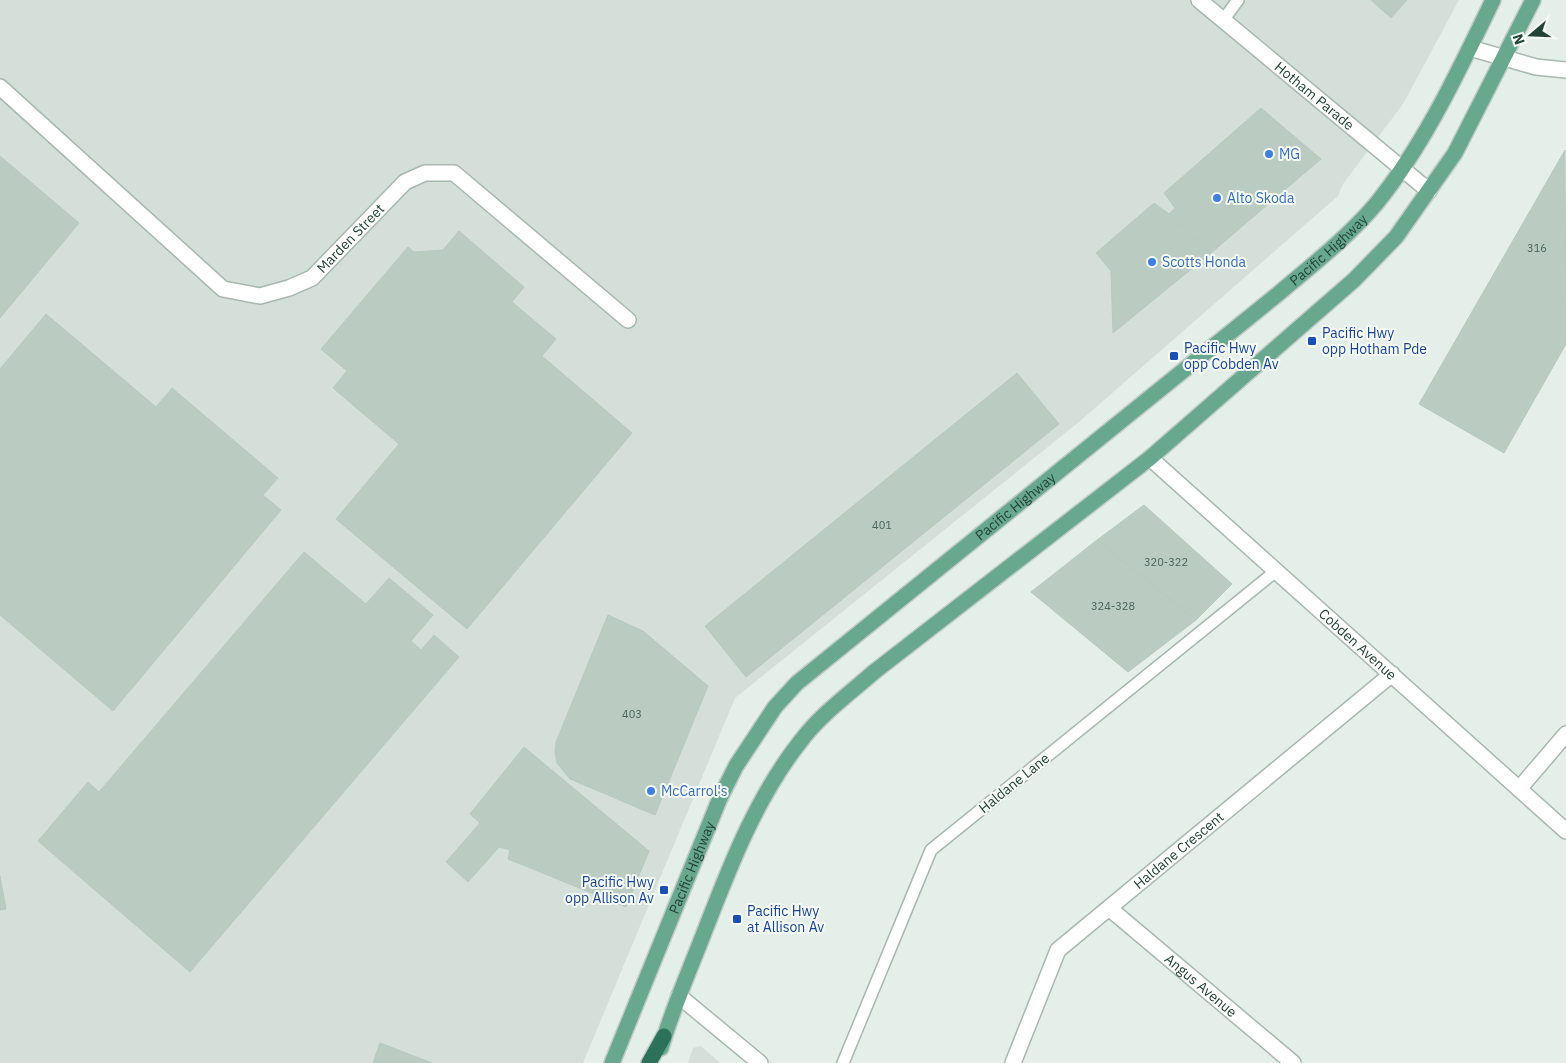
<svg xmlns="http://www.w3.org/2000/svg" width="1566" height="1063" font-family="'IBM Plex Sans',sans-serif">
<rect width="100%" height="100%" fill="#e5efe9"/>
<path fill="#d3dfd8" d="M0 0H1459L1403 104 1343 184 1338 196 1079 422 735 698 583 1063H0Z
M701 1046 720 1063H688L693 1048Z"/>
<path fill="#bacbc2" stroke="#b7cabf" d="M1371 0H1407L1391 18Z
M1261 108 1321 159 1211 253 1169 214 1175 208 1164 193Z
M1565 150 1566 344 1504 453 1419 404Z
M0 156 79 223 0 318Z
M1154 203 1169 214 1211 253 1113 333 1111 271 1096 253Z
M459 231 524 287 512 302 556 339 542 356 632 433 467 629 336 519 399 444 333 388 347 371 321 349 408 247 414 252 443 250Z
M46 314 156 407 172 388 278 478 263 495 281 510 113 711 0 615V369Z
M1017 373 1059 424 746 677 705 626Z
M1144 505 1232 584 1196 620 1097 540Z
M1097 540 1196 620 1128 672 1031 592Z
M304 552 366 604 389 578 433 615 411 641 421 650 434 635 459 657 190 972 38 841 88 782 99 792Z
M608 615 643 631 708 686 655 815 570 779 557 763 555 752 556 742Z
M524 747 649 851 626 907 508 859 510 850 499 847 468 882 446 862 480 823 470 814Z
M0 876 6 909 0 910Z
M380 1043 432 1063H373Z"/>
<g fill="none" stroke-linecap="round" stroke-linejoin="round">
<g stroke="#a7b8b0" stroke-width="14">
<path id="service" d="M1224 19 1238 0
M843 1063 931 850 1276 571"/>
</g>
<g stroke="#a7b8b0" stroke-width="18">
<g id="minor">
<path id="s1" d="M1199 0 1429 191"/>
<path d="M1470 48 1536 67 1566 70"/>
<path id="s2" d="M0 87 223 289 260 296 289 288 312 278 405 182 425 173H454L628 320"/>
<path id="s3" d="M1150 458 1566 831"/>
<path d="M1519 789 1566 734"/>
<path id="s4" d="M1109 908 1293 1063"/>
<path d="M679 996 760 1063"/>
<path id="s5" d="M1013 1063 1058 950 1392 674"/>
</g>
</g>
<g stroke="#c1cac7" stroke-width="18">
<g id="primary">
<path d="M661 1048C672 1010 688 974 702 938 728 871 755 799 800 742 820 715 849 694 874 672L1150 458 1354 280 1396 237 1455 153 1533 0"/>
<path id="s6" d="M612 1063 720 798 736 766 775 707 797 683 823 662 1278 294C1311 266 1347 238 1376 204 1425 144 1459 70 1493 0"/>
</g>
</g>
<g stroke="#c1cac7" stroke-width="18">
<path id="motorway" d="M649 1063 664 1036"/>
</g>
<use href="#service" stroke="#fff" stroke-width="11"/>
<use href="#minor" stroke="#fff" stroke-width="15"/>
<use href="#primary" stroke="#67a88e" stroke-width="15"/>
<use href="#motorway" stroke="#2c725a" stroke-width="15"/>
</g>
<g fill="#3f7fe0" stroke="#f7fbf8" stroke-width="2">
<circle cx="1269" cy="154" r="5"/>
<circle cx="1217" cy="198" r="5"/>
<circle cx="1152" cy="262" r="5"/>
<circle cx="651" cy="791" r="5"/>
</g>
<g fill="#1a4fb4" stroke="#f7fbf8" stroke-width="2">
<rect x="1307" y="336" width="10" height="10" rx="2.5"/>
<rect x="1169" y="351" width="10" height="10" rx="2.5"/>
<rect x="659" y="885" width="10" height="10" rx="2.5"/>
<rect x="732" y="914" width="10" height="10" rx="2.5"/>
</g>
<g text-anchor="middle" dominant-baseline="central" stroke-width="4" stroke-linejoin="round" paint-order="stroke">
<g font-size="11" fill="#486559">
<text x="1537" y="248">316</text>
<text x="882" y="525">401</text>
<text x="1166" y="562">320-322</text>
<text x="1113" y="606">324-328</text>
<text x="632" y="714">403</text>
</g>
<g font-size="14" fill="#224336" stroke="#f7fbf8">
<text stroke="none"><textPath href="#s1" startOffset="150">Hotham Parade</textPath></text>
<text stroke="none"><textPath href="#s2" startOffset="449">Marden Street</textPath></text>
<text stroke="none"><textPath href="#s6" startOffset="1111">Pacific Highway</textPath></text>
<text stroke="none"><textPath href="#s6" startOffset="706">Pacific Highway</textPath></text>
<text stroke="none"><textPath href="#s3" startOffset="279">Cobden Avenue</textPath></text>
<text transform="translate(1014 783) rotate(-39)">Haldane Lane</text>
<text stroke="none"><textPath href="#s5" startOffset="278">Haldane Crescent</textPath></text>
<text stroke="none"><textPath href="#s6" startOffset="211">Pacific Highway</textPath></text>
<text stroke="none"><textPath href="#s4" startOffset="120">Angus Avenue</textPath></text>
</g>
<g font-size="14" fill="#366cbe" stroke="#f7fbf8" text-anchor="start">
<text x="1279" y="154">MG</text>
<text x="1227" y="198">Alto Skoda</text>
<text x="1162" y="262">Scotts Honda</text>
<text x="661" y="791">McCarrol's</text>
</g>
<g font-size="14" fill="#164399" stroke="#f7fbf8" text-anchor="start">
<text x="1322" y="333">Pacific Hwy<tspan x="1322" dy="16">opp Hotham Pde</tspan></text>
<text x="1184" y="348">Pacific Hwy<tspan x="1184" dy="16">opp Cobden Av</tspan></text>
<text x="654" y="882" text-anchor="end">Pacific Hwy<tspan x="654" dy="16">opp Allison Av</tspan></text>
<text x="747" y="911">Pacific Hwy<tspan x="747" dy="16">at Allison Av</tspan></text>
</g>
</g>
<g transform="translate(1531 35) rotate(251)" stroke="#f7fbf8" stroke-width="4" paint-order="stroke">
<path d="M0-4L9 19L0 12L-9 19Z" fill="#224336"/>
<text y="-8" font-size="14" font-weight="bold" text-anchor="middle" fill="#224336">N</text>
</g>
</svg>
